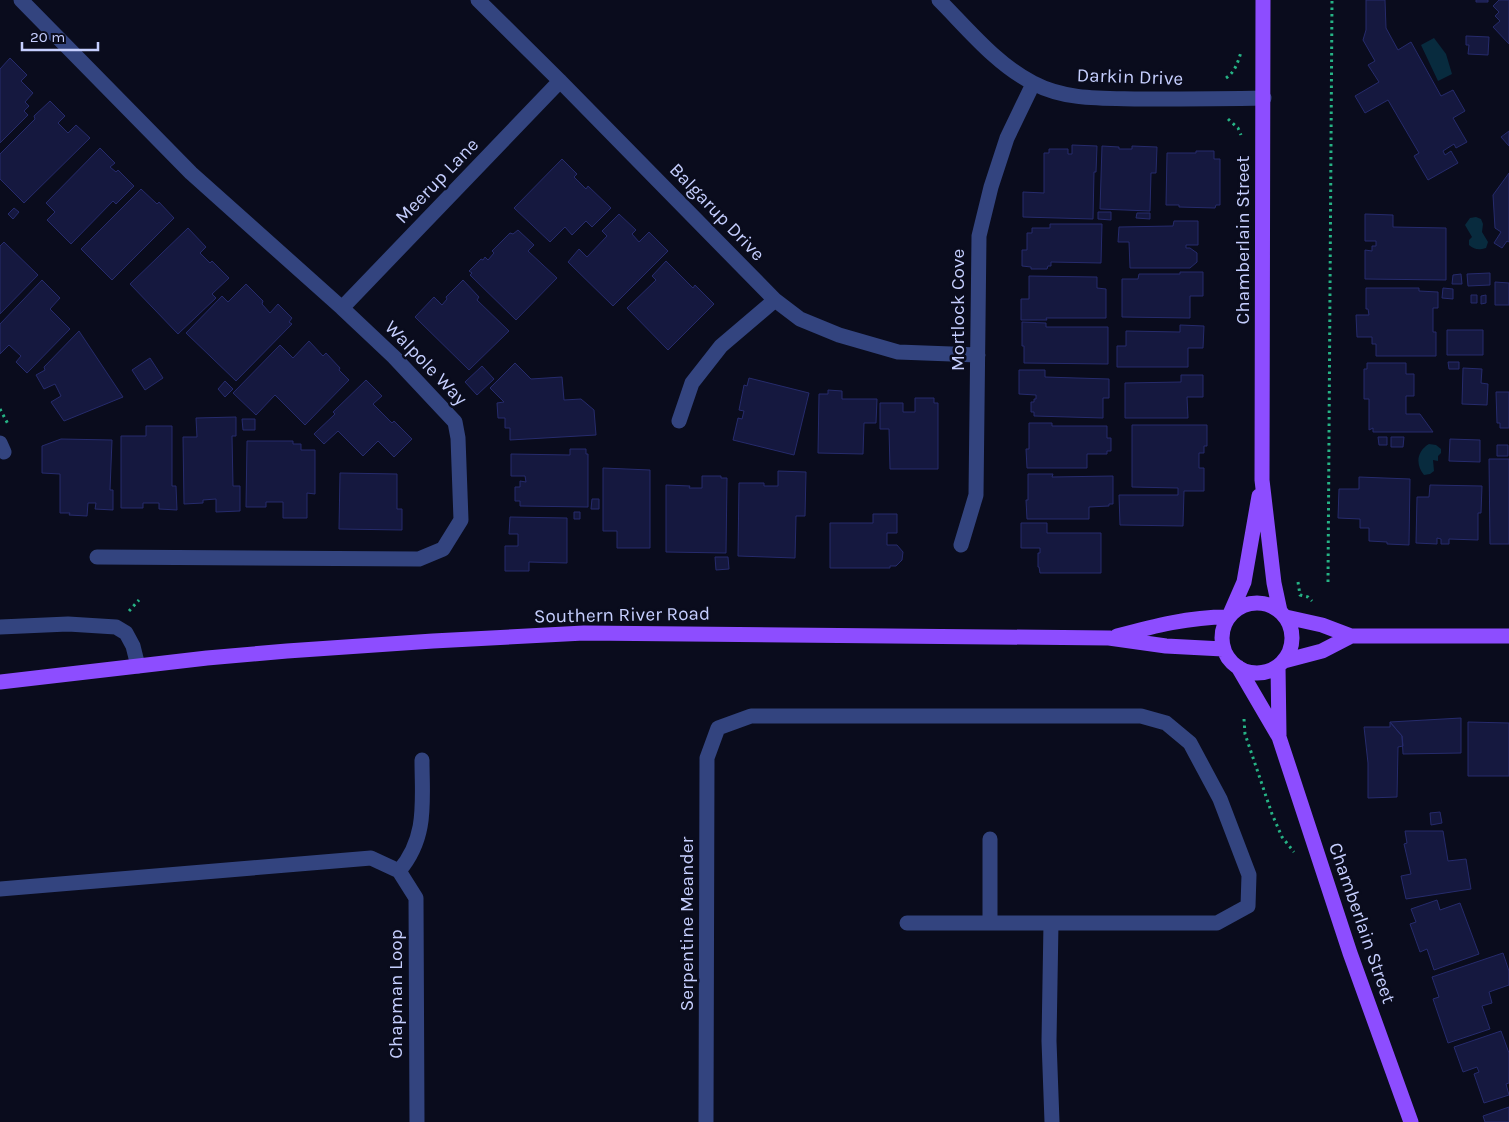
<svg xmlns="http://www.w3.org/2000/svg" width="1509" height="1122" font-family="Karla,sans-serif">
<rect width="100%" height="100%" fill="#0a0c1d"/>
<path fill="#082b3e" d="M1434 38 1446 54 1452 74 1438 81 1421 45Z
M1476 217 1481 219 1483 224 1482 232 1488 242 1486 248C1479 250 1475 250 1469 245V240L1472 237 1465 225 1470 218Z
M1429 444 1436 445 1441 449V453L1438 456V461L1433 460 1434 471 1430 474 1424 475C1415 464 1417 451 1429 444Z"/>
<path fill="#15183f" stroke="#262b6c" d="M1366 0H1385L1386 28 1398 50 1411 42 1441 96 1453 90 1465 111 1453 118 1467 142 1456 148 1454 144 1443 151 1445 155 1451 151 1458 163 1428 180 1414 156 1419 153 1388 100 1365 113 1355 96 1379 82 1368 65 1375 61 1363 40 1366 30Z
M1476 0H1488V2H1476Z
M1499 0H1509V44L1493 27 1500 21 1495 16 1499 12 1493 6Z
M1466 36 1489 37 1488 55 1468 54 1469 45H1466Z
M10 58 27 75 21 81 33 93 25 102 29 106 24 111 28 115 0 143V69Z
M50 101 65 116 58 123 68 133 76 125 90 138 24 203 0 179V154L35 119 34 116Z
M1509 131V146L1501 137Z
M1072 145 1097 146 1096 172H1094L1093 219 1023 217V192L1044 193V153H1049V149H1068V154H1072Z
M1102 146 1119 147V149H1132V146L1157 147 1156 173H1151L1150 211 1100 209Z
M100 148 115 163 110 167 116 172 118 170 134 186 116 204 113 201 71 244 47 220 55 212 46 203Z
M1196 151H1214V159H1220V205H1216L1215 208 1179 207V205H1166L1167 153H1196Z
M562 159 577 174 574 177 586 189 588 186 611 208 592 227 586 221 572 235 565 227 550 242 514 208Z
M1509 173V242L1507 241 1502 248 1494 243 1501 232 1495 228 1493 195Z
M141 189 157 204 159 202 174 218 112 280 81 249Z
M14 208 19 212 13 219 8 214Z
M1098 212H1111V220L1098 219Z
M1137 213H1150V219L1136 218Z
M619 214 636 230 632 234 639 242 649 232 668 251 613 306 568 262 579 249 587 257 607 236 602 231Z
M1365 214 1393 215V227L1446 228V280L1365 279V250L1372 251V246H1376V241H1365Z
M1174 221H1198V245H1186V248H1190L1197 253V262L1190 268H1130L1129 242H1118L1119 227 1173 226Z
M1050 224H1102L1101 263 1051 262V266H1048L1047 269H1031V267L1022 266V250H1027V233H1032V228H1050Z
M188 228 206 247 200 253 210 263 212 261 229 278 212 294 216 298 178 334 130 284Z
M518 230 534 245 528 251 557 278 516 320 470 275 472 273 469 271 481 259 483 260 485 257 488 260 494 253 492 251 510 233 513 234Z
M4 242 38 275 0 314V246Z
M666 261 693 288 695 285 714 304 668 350 627 308 656 280 652 276Z
M1180 272H1203V296H1190V318L1122 317V279H1138L1139 274H1180Z
M1490 273V285L1468 286 1467 274Z
M1461 274 1462 284H1452L1453 275Z
M1029 276 1097 277V288L1106 289V318H1046L1047 320H1021V299H1029Z
M42 280 60 298 50 309 70 329 27 373 16 362 21 356 9 345 0 354V324Z
M463 280 479 297 477 300 509 331 469 370 415 317 434 297 442 305 447 299 446 297Z
M1495 282 1509 283V305H1495Z
M246 284 263 301 262 304 270 313 278 304 292 318 289 322 292 324 236 381 186 333 222 296 228 302Z
M1366 288H1419V291L1438 292V308H1433V332H1436V356H1376V344H1372V337H1357L1356 315H1369L1368 309H1366Z
M1443 288 1453 289V299L1442 298Z
M1471 295H1477V303H1471Z
M1486 295V303L1481 304V296Z
M1022 322 1046 323V327H1108V364L1024 363V346H1022Z
M1180 325 1204 326 1203 348H1188V367H1117V346H1126V331L1180 332Z
M1447 330H1483V355H1447Z
M79 331 123 397 64 421 51 402 61 396 55 384 44 389 36 375 45 370 44 367Z
M309 341 323 356 326 353 340 368 339 370 349 380 305 425 275 395 256 415 233 393 280 345 293 358Z
M150 358 163 378 145 390 132 370Z
M1448 362H1459V369H1449Z
M515 363 531 379 562 377 564 400 581 399 594 410 596 435 510 440V428H505V418H498L497 403 504 402 490 388Z
M1367 363H1406V374H1414V396H1406V414H1420L1433 432H1373V428L1369 430V399H1364V369H1367Z
M482 366 494 379 477 395 465 382Z
M1463 368 1482 369 1481 383 1488 384 1487 405 1462 404Z
M1019 370H1045V377L1109 379V398H1103V418L1034 416V412H1031V402H1034V399H1036V395L1019 394Z
M1181 375H1203V397H1187L1188 418H1125V383L1181 382Z
M749 378 809 393 794 455 733 440 738 418 742 419 744 411 739 410 744 385 747 386Z
M366 380 382 396 373 404 392 423 394 421 412 439 394 457 378 441 363 456 338 431 324 444 314 434 335 414 333 412Z
M225 381 233 389 225 397 218 389Z
M828 390 842 391V399H877L876 423H864L863 454 818 453 819 394H828Z
M1496 392H1509V428H1500V423H1497Z
M915 398H934V403H938V469H890L889 429H880V403H903V412H915Z
M236 417V436H232L233 486H240V511L216 512V499L203 500V503L184 504 183 437H197L196 418Z
M242 419H255V430H243Z
M1029 423H1052V426H1107V438H1111V451H1107V454H1087V468H1027L1026 449H1029Z
M1132 425H1207V446H1204V453H1199V468H1204V491H1184L1183 526 1120 525 1119 495H1178V488L1132 487Z
M146 426H172V486H176L177 510 159 509V503H143V508H121V436H146Z
M1378 437H1387V445H1379Z
M1391 437H1404L1403 447H1391Z
M61 439 112 440 110 490H113V510L95 509 96 503H88L87 516 69 515 70 513H60V474L42 473V446Z
M1450 439 1480 440V462L1449 461Z
M247 441H293V444H301V450H315V494L307 493V518H283V502H266V507H246Z
M1497 445H1508V456H1497Z
M570 449H586V454H588V507L520 506V501H515V487H520V481L526 482 525 476H511V454L570 455Z
M1489 459H1509V544H1490Z
M603 468 650 470V548H617V531H603Z
M778 471 806 472 805 516H796L795 558 738 556 739 483H764V486H778Z
M340 473 397 474V509H402V530L339 529Z
M1028 474H1053L1052 477 1113 476V504H1109V506L1089 507V519H1027L1026 500H1028Z
M702 476H721V478H727L726 553 666 552V485L690 486 689 488H702Z
M1359 477 1410 479 1409 545 1387 544V542L1369 541V528H1360V519L1338 518 1339 489H1359Z
M1430 485 1482 486 1481 513H1478V540L1449 539V544H1441V539L1437 538V544L1416 543 1417 497H1429Z
M592 499H599V509H591Z
M574 512H580V519H574Z
M873 514H897V533H887V545H897L903 552 902 560 896 566H890V568H830V523H873Z
M510 517 567 518V563L529 562V571H505V546H518V534H509Z
M1021 523H1047V533H1101V573H1040L1039 567H1038V553H1040V548H1021Z
M715 557H728L729 569 716 570Z
M1461 718V753L1403 754 1402 736 1390 722Z
M1390 722 1402 736 1403 746 1398 747 1397 797 1368 798V763L1364 727H1390Z
M1468 722 1509 723V776H1468Z
M1440 812 1442 823 1431 825 1430 813Z
M1405 831H1443L1448 861 1466 859 1471 889 1406 899 1401 876 1411 874 1404 844 1407 843Z
M1437 900 1440 910 1460 903 1479 954 1434 970 1427 949 1420 952 1410 924 1416 922 1411 909Z
M1503 953 1509 971V985L1489 992 1492 1003 1482 1006 1490 1029 1448 1043 1433 999 1439 997 1432 977Z
M1501 1031 1509 1053V1083L1506 1084 1509 1095 1484 1103 1474 1074 1479 1072 1477 1067 1463 1072 1454 1047Z
M1509 1107V1122H1485L1483 1116Z"/>
<g fill="none" stroke-linecap="round" stroke-linejoin="round">
<path stroke="#26b385" stroke-width="3" stroke-dasharray="2.5 4" stroke-linecap="butt" d="M1226 78C1235 72 1238 62 1241 52
M1228 119 1238 128 1241 135
M0 409 8 424
M1298 582 1300 595 1308 597 1312 601
M1328 582 1332 0
M129 611 139 600
M1244 719 1245 734 1272 814 1282 837 1294 852"/>
<path stroke="#33447f" stroke-width="15" d="M21 0 191 173 342 308 394 357 455 422 458 438 461 520 443 549 419 559 97 557
M478 0 560 81 775 300 800 319 839 335 898 352 978 355
M939 0C968 29 996 64 1033 83 1067 101 1105 98 1142 99 1182 99 1223 99 1264 98
M342 308 560 81
M679 421 692 383 721 346 775 300
M0 443 4 452
M961 545 976 495 979 236 991 187 1007 138 1033 84
M0 627 68 624 116 627 126 633 133 646 138 666
M990 839V923
M399 871 416 898 417 1122
M399 871C428 837 422 801 422 760
M0 889 371 858 399 871
M1051 923 1049 1041 1052 1122
M706 1122 707 758 718 728 751 716H1141L1166 723 1190 743 1220 799 1249 875 1248 906 1217 923H907"/>
<path stroke="#8d4dff" stroke-width="15" d="M1263 0 1262 480 1274 583 1280 611
M1222 638a35 35 0 1 1 70 0a35 35 0 1 1-70 0Z
M1230 614 1244 582 1259 496
M1286 617 1322 625 1351 636H1509
M1117 636C1154 626 1189 617 1227 617
M1284 661 1322 651 1351 636
M1278 666 1279 735
M1238 667 1279 737 1350 953 1411 1122
M0 682 207 658 287 651 433 641 584 633 1109 638 1166 646 1223 649"/>
</g>
<g text-anchor="middle" dominant-baseline="central" stroke-width="5" stroke-linejoin="round" paint-order="stroke">
<g font-size="19" fill="#c6cfff" stroke="#0a0c1d">
<text transform="translate(1130 77) rotate(2)">Darkin Drive</text>
<text transform="translate(437 181) rotate(-46)">Meerup Lane</text>
<text transform="translate(717 212) rotate(46)">Balgarup Drive</text>
<text transform="translate(1243 240) rotate(-90)">Chamberlain Street</text>
<text transform="translate(958 310) rotate(-90)">Mortlock Cove</text>
<text transform="translate(426 363) rotate(46)">Walpole Way</text>
<text transform="translate(622 615) rotate(-1)">Southern River Road</text>
<text transform="translate(1362 923) rotate(71)">Chamberlain Street</text>
<text transform="translate(687 924) rotate(-90)">Serpentine Meander</text>
<text transform="translate(396 994) rotate(-90)">Chapman Loop</text>
</g>
</g>
<path d="M22 42v8h76v-8" fill="none" stroke="#c6cfff" stroke-width="2.5"/>
<text x="30" y="42" font-size="15" fill="#c6cfff" stroke="#0a0c1d" stroke-width="4" paint-order="stroke">20 m</text>
</svg>
